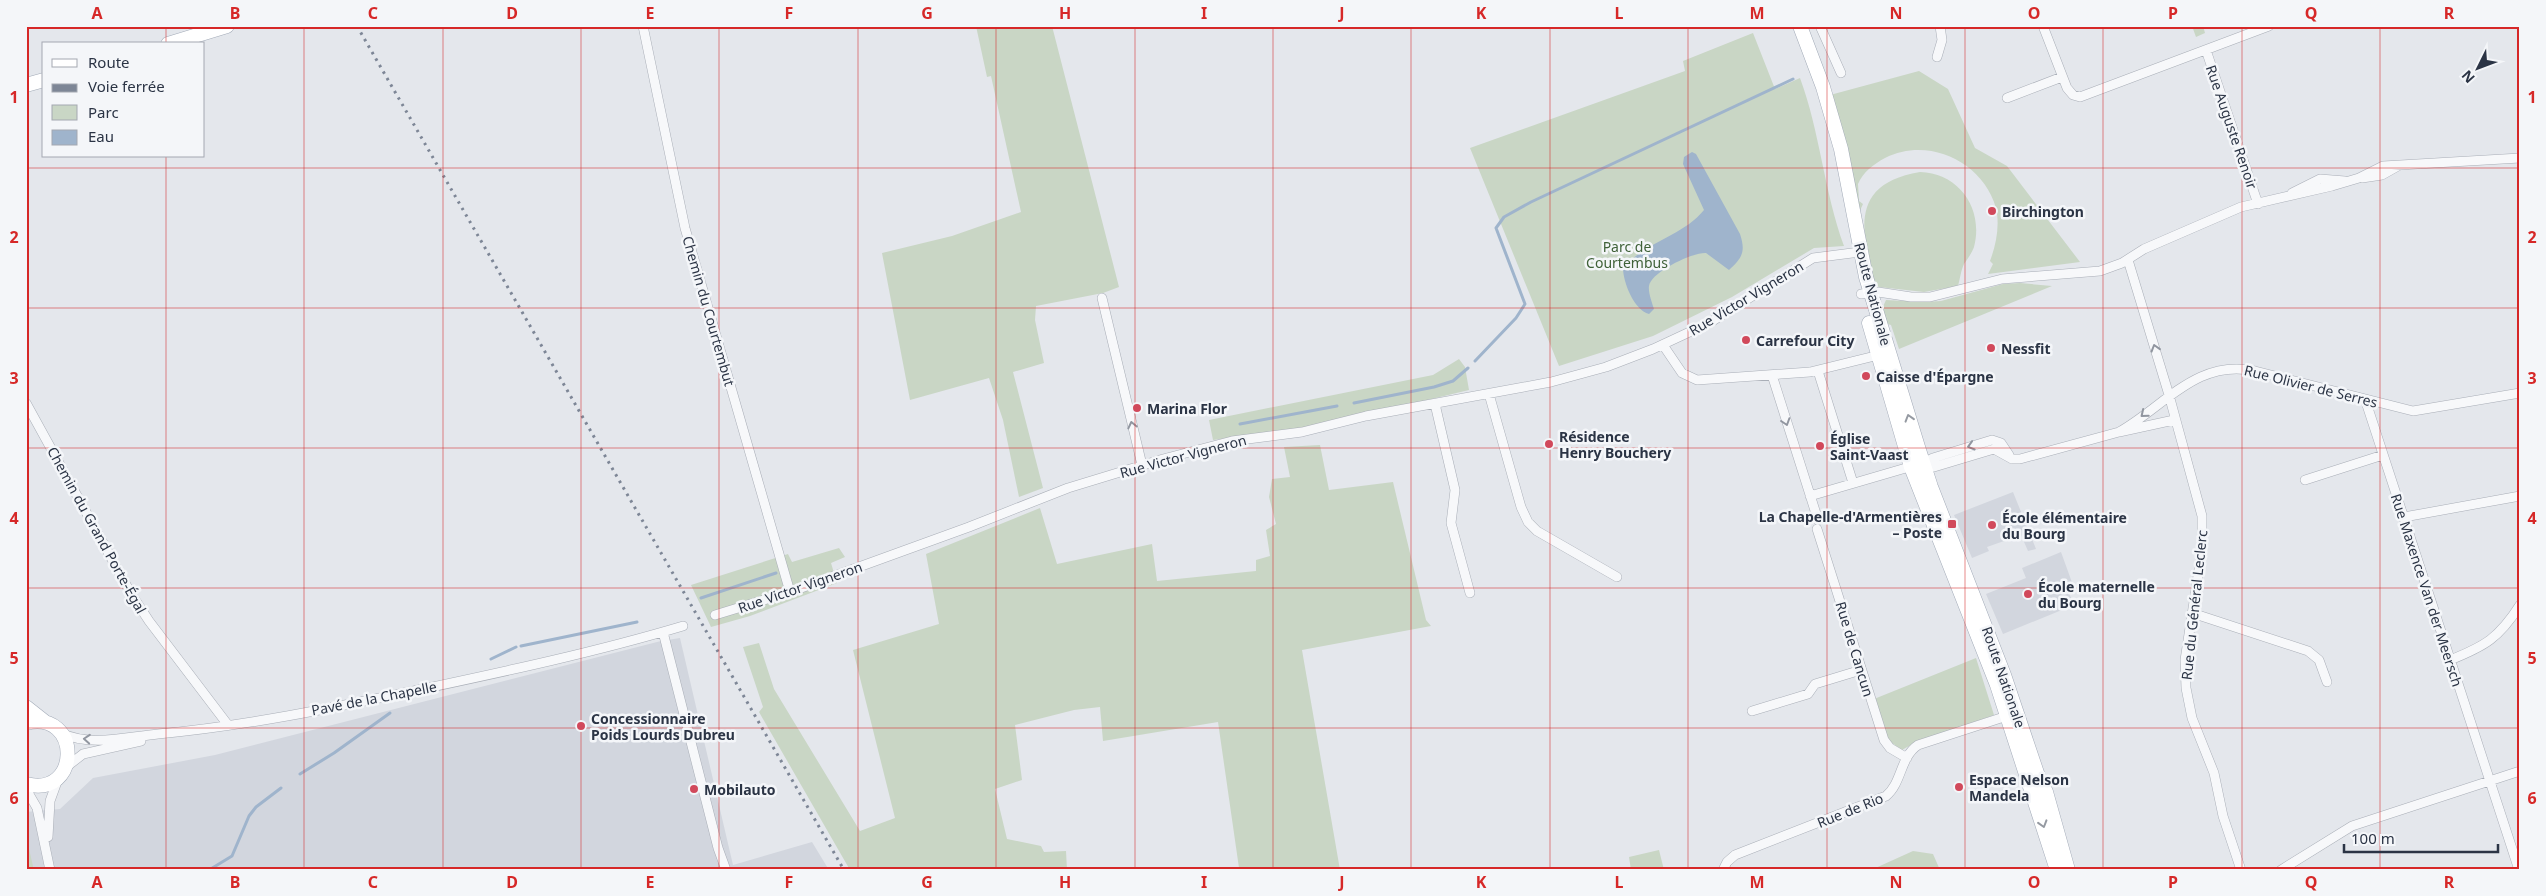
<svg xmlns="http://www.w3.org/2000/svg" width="2546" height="896" font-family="'Noto Sans',sans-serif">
<rect width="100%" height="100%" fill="#e4e7ec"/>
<path fill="#d2d6de" d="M2013 492 2036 549 2028 551 2021 535 1987 547 1989 551 1972 558 1954 515Z
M2061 552 2074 588 2069 593 2074 605 2003 634 1986 594 2026 578 2022 568Z
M680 638 733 865 812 842 829 870H26V812L60 809 93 778 215 755 661 641Z"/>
<path fill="#c9d6c5" d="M976 26H1052L1119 287 1103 293 1036 306 1035 320 1044 363 1013 372 1043 488 1019 497 1003 420 989 378 910 400 882 253 952 236 1021 212 991 76 987 77Z
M2192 26H2203L2205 33 2196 37Z
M1753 33 1775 89 1800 78C1820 132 1824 191 1844 246L1814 248 1732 297 1653 336 1559 366 1470 148 1685 71 1683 61Z
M1919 71 1948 89 1975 148 2007 166 2080 262 1988 274 1993 264 1990 261C1996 245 2000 226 1996 208 1983 162 1929 136 1885 158 1874 164 1863 172 1858 184L1859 201 1863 204 1858 215 1830 95Z
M1920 172C1959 173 1984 209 1974 247 1972 253 1968 258 1964 264 1961 270 1960 279 1958 286L1924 292 1879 287 1875 285C1861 231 1849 184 1920 172Z
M2020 283 2052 286 1899 349 1891 325 1884 323 1881 311 1886 300 1923 302 1941 301 2003 284Z
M1459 359 1465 367 1469 390 1319 426 1213 440 1209 420 1433 375Z
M1320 445 1329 490 1393 482 1426 620 1431 626 1302 650 1340 870H1236L1239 868 1218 722 1103 741 1100 707 1074 710 1015 725 1022 780 995 789 1007 839 1041 846 1044 852 1066 851 1067 870H850L759 712 763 707 743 647 759 643 774 689 860 831 895 818 853 650 939 624 926 554 1040 508 1057 564 1152 544 1157 581 1256 571V560L1270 556 1266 530 1276 524 1269 497 1272 479 1290 477 1284 447Z
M839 548 845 557 831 563 837 583 750 616 711 627 691 585 788 554 792 562Z
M1976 658 1994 715 1914 743 1902 750 1889 741 1874 699Z
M26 836 33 866V870H26Z
M1659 850 1664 870H1631L1629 857Z
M1913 851 1933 854 1940 870H1871Z"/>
<path fill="#9fb4cc" d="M1692 152 1696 154 1740 234C1746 252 1742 258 1729 270L1706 253C1693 252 1651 272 1649 286 1648 292 1652 303 1654 309L1649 314C1634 310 1623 282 1623 268 1645 242 1683 236 1704 210L1683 164 1684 157Z"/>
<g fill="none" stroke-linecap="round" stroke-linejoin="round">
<path stroke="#9fb4cc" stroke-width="3" d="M1475 361 1516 318 1525 304 1496 228 1504 217 1531 202 1793 79
M1354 403 1434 387 1453 381 1468 368
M1240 424 1337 406
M781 590H782
M701 598 776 573
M521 646 637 622
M491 659 516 647
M300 774 334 753 390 713
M209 870 232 856 249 816 256 807 281 788"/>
<g stroke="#a9aeb7" stroke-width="10">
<path id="street" d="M643 26 685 228 790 592
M1820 26 1841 73
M2043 26 2067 88 2073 95 2080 97 2269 26
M2206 50 2258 204
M1937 57 1942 40 1940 26
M2007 98 2062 77
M2362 178 2382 175 2398 166
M2292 193 2320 179 2345 181
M2128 260 2169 395 2202 516V550L2185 660 2186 688 2192 718 2214 773 2223 816 2241 870
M1861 294 1878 292 1911 297H1930L2002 279 2100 271 2122 263 2144 249 2241 207 2332 186 2359 178 2383 166 2520 158
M1102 298 1142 465
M1663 345 1682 373 1697 380 1810 372 1883 354
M1818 371 1853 483
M1772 375 1818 520
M1489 394 1521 507 1528 522 1537 531 1617 577
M2365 399 2519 870
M26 403 130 592 149 621 228 725
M1435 404 1455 490 1451 523 1470 593
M2119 432C2164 407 2197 358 2255 371L2413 411 2520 393
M1923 463 1934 467 1994 449 2012 459H2020L2119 432 2174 420
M2305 480 2383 455
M1810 496 1923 463 1933 458 1992 440 2001 443 2009 455
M2404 517 2520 496
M1817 529 1884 740 1890 748 1907 758
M2192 613 2308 651 2319 660 2327 682
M715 615 790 592 969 527 1068 488 1163 459 1232 441 1302 432 1366 416 1551 382 1606 367 1653 349 1711 322 1813 258 1860 252
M663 632 718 848 726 870
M2450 660C2485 646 2499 638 2520 605
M1752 711 1808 694 1815 684 1861 670
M61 733C90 747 127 737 158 734 245 726 332 708 418 690 507 671 596 652 683 626
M65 768 83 754 141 741
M26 789 37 808 50 870
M48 837 50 801 58 779
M1723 870 1727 862 1735 855 1886 796C1902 783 1900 757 1918 745L2010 715
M2281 870 2352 826 2520 771"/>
</g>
<g stroke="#a3abb8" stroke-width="15">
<path id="primary" d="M1800 26 1823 87 1841 149 1866 277 1918 447 1931 487 2004 675 2037 773 2046 792 2068 870
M168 44 227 26
M26 85 44 80
M1869 323 1911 467 1997 685 2057 870
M26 707 45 722
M26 723C82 709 81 799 26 784"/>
</g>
<use href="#street" stroke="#f7f8fa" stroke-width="9"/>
<use href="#primary" stroke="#fff" stroke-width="14"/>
<path stroke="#7d8696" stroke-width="3" stroke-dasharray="2.5 5" stroke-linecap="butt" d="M357 26 844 870"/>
</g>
<defs><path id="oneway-chevron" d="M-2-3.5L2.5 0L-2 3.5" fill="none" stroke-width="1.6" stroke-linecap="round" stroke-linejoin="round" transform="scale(1.25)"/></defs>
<g stroke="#9196a0">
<use href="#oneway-chevron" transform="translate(2155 348) rotate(-107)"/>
<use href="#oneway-chevron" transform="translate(2144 414) rotate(141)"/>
<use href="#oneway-chevron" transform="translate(1786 422) rotate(72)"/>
<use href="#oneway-chevron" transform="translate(1132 425) rotate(-103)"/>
<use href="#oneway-chevron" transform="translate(1971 446) rotate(163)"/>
<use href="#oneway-chevron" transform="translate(87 739) rotate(-176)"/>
</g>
<g stroke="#959aa2">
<use href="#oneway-chevron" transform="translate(1909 418) rotate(-107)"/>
<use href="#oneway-chevron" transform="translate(2043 824) rotate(73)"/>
</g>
<path fill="none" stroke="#d62828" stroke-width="1" stroke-opacity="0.55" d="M166 26V44M304 26V870M443 26V870M581 26V870M719 26V870M858 26V870M996 26V870M1135 26V870M1273 26V870M1411 26V870M1550 26V870M1688 26V870M1827 26V870M1965 26V870M2103 26V870M2242 26V870M2380 26V870M166 156V870M26 168H2520M26 308H2520M26 448H2520M26 588H2520M26 728H2520"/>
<g fill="#d1495b" stroke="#f4f6f9" stroke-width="2">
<circle cx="1992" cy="211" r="5"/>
<circle cx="1746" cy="340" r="5"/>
<circle cx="1991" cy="348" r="5"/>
<circle cx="1866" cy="376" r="5"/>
<circle cx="1137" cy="408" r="5"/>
<circle cx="1549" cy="444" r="5"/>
<circle cx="1820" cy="446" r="5"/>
<rect x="1947" y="519" width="10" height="10" rx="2.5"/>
<circle cx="1992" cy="525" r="5"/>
<circle cx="2028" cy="594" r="5"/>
<circle cx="581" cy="726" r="5"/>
<circle cx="1959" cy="787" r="5"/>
<circle cx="694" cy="789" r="5"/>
</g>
<g text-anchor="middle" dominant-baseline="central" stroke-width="5" stroke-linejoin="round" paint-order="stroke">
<g font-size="14" fill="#2b3445" stroke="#f4f6f9">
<text transform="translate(2232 127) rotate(71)">Rue Auguste Renoir</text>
<text transform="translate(1873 294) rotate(75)">Route Nationale</text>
<text transform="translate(1746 298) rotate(-31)">Rue Victor Vigneron</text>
<text transform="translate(709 311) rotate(74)">Chemin du Courtembut</text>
<text transform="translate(2311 386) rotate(14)">Rue Olivier de Serres</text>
<text transform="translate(1183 456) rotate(-15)">Rue Victor Vigneron</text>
<text transform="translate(97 530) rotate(61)">Chemin du Grand Porte-Égal</text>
<text transform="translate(800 587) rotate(-19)">Rue Victor Vigneron</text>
<text transform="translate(2427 590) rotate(72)">Rue Maxence Van der Meersch</text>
<text transform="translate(2194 605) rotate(-84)">Rue du Général Leclerc</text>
<text transform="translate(1855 649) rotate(73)">Rue de Cancun</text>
<text transform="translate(2004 677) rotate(71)">Route Nationale</text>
<text transform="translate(374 698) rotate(-11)">Pavé de la Chapelle</text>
<text transform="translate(1850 810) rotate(-22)">Rue de Rio</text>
</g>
<g font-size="14" font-weight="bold" fill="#2b3445" stroke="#f4f6f9" text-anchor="start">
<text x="2002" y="211">Birchington</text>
<text x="1756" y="340">Carrefour City</text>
<text x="2001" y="348">Nessfit</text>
<text x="1876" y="376">Caisse d'Épargne</text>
<text x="1147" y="408">Marina Flor</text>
<text x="1559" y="436">Résidence<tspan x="1559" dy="16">Henry Bouchery</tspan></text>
<text x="1830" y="438">Église<tspan x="1830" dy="16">Saint-Vaast</tspan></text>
<text x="1942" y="516" text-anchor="end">La Chapelle-d'Armentières<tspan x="1942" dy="16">– Poste</tspan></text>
<text x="2002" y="517">École élémentaire<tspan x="2002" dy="16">du Bourg</tspan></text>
<text x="2038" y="586">École maternelle<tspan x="2038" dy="16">du Bourg</tspan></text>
<text x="591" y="718">Concessionnaire<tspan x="591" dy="16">Poids Lourds Dubreu</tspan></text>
<text x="1969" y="779">Espace Nelson<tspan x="1969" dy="16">Mandela</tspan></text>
<text x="704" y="789">Mobilauto</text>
</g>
<g font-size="14" fill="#3f6138" stroke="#f4f6f9">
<text x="1627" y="246">Parc de<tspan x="1627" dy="16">Courtembus</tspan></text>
</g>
</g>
<rect width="2546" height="896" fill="none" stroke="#f4f6f9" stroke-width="55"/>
<rect x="42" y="42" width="162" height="115" fill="#f4f6f9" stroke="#a4a8b1"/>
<rect x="52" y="59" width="25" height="8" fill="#ffffff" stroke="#a4a8b1"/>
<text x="88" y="68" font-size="15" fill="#2b3445">Route</text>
<rect x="52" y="84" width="25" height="8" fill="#7d8696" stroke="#a4a8b1"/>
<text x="88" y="92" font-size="15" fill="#2b3445">Voie ferrée</text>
<rect x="52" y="105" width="25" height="15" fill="#c9d6c5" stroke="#a4a8b1"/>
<text x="88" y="118" font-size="15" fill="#2b3445">Parc</text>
<rect x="52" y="130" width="25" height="15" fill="#9fb4cc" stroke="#a4a8b1"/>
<text x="88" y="142" font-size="15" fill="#2b3445">Eau</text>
<g transform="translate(2478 68) rotate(228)" stroke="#f4f6f9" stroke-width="4" paint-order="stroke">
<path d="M0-4L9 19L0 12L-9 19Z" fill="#2b3445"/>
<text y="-8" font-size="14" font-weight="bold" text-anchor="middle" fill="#2b3445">N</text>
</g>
<path d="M2344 844v8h154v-8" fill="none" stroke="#2b3445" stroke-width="2.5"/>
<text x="2351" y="844" font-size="15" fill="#2b3445" stroke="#f4f6f9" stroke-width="4" paint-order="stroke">100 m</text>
<rect x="28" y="28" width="2490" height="840" fill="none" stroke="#d62828" stroke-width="2"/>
<g font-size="16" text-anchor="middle" font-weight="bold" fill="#d62828">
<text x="97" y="19">A</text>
<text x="235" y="19">B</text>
<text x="373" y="19">C</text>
<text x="512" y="19">D</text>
<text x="650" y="19">E</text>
<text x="789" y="19">F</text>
<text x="927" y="19">G</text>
<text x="1065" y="19">H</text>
<text x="1204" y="19">I</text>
<text x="1342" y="19">J</text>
<text x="1481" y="19">K</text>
<text x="1619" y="19">L</text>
<text x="1757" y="19">M</text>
<text x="1896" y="19">N</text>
<text x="2034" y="19">O</text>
<text x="2173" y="19">P</text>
<text x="2311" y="19">Q</text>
<text x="2449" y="19">R</text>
<text x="14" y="103">1</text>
<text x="2532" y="103">1</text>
<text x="14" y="243">2</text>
<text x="2532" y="243">2</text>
<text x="14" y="384">3</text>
<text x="2532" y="384">3</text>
<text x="14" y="524">4</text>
<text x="2532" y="524">4</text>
<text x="14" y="664">5</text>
<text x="2532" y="664">5</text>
<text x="14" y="804">6</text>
<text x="2532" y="804">6</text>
<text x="97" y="888">A</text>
<text x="235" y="888">B</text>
<text x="373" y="888">C</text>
<text x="512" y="888">D</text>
<text x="650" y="888">E</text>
<text x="789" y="888">F</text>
<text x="927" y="888">G</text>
<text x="1065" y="888">H</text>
<text x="1204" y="888">I</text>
<text x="1342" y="888">J</text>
<text x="1481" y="888">K</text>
<text x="1619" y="888">L</text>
<text x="1757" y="888">M</text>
<text x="1896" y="888">N</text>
<text x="2034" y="888">O</text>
<text x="2173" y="888">P</text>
<text x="2311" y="888">Q</text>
<text x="2449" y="888">R</text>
</g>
</svg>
